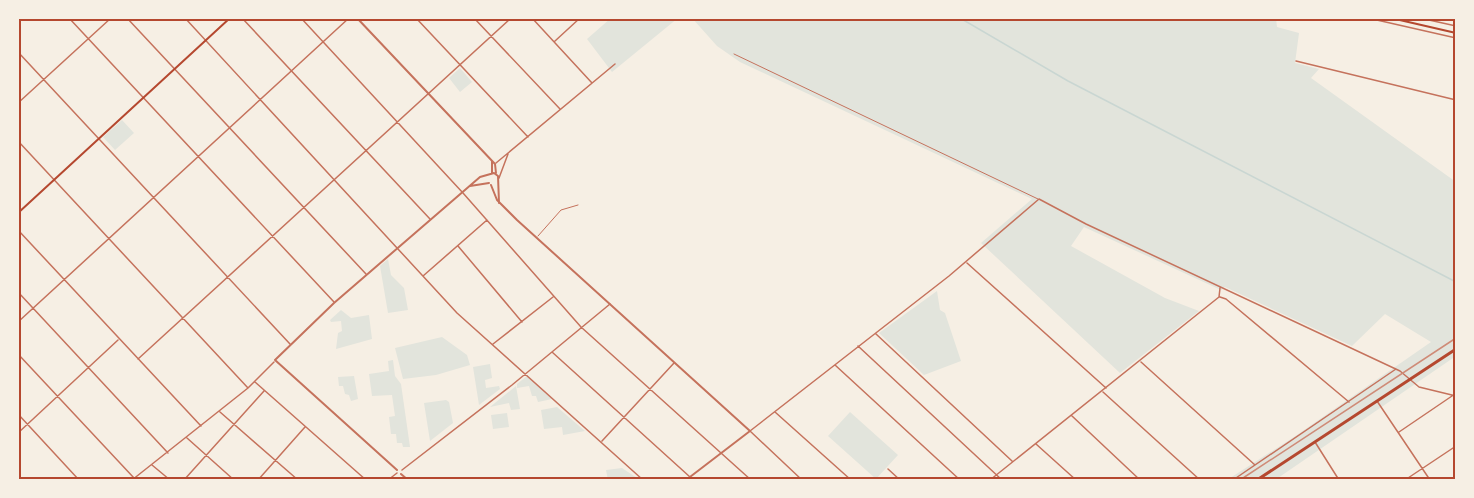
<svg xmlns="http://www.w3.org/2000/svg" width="1474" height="498" font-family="'Roboto Condensed',sans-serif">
<rect width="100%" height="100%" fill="#f6efe4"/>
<path fill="#e2e4dc" d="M611 18H678L612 72 587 39Z
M692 18H1276L1277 27 1299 33 1295 63 1319 69 1311 78 1456 182V356L1275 480H1227L1294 437 1431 342 1385 314 1352 346 1225 287 1221 290 1084 227 1071 246 1165 298 1199 311 1120 373 981 243 1032 199 740 62 717 46Z
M460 68 472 82 460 92 449 78Z
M122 120 134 133 115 150 103 137Z
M388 259 391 275 404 288 408 310 388 313 380 266Z
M937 291 940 310 945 313 961 361 924 375 879 333Z
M341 310 351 318 369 315 372 339 336 349 338 333 342 331 341 321 331 322 330 320Z
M442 337 467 355 470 365 436 375 403 379 395 348Z
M393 360 395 376 401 384 410 447H403L402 443H397L396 434H391L389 417 395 416 392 395 372 396 369 374 389 371 388 361Z
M490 364 492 378 485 380 486 388 499 386 500 389 479 405 473 367Z
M354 376 358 399 351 401 349 395 345 394 343 386H339L338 377Z
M527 376 552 399 538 402 536 396H532L529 386 517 388V384Z
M516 386 520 409 511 410 509 403 490 407Z
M446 400 449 402 453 423 430 441 424 403Z
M557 407 585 431 563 435 562 427 544 429 541 410Z
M850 412 898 455 876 479 828 436Z
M507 413 509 427 493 429 491 415Z
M622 468 637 478 639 480H608L606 470Z"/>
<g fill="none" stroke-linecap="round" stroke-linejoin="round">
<path stroke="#c9d6d2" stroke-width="1.5" d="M960 18 1068 81 1456 282"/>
<path stroke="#c5725c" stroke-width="1" d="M734 54 1038 199
M538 236 561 210 578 205"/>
<path stroke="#c5725c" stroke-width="1.5" d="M69 18 334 302
M127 18 366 274
M185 18 457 313 643 480
M242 18 430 219
M301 18 463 193 581 327 751 480
M416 18 528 137
M474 18 560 109
M532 18 592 83
M1368 18 1456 38
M1420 18 1456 26
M555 41 580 18
M18 52 290 344
M1296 61 1456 100
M18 103 111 18
M18 141 248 388
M496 163 615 64
M499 178 508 154
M18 230 201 426
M458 246 522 322
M967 263 1106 388
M423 276 487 220
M18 292 168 453
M1220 297 1226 299 1349 402
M18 322 349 18
M876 334 1012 461
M493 344 553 297
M858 346 1002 480
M552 352 690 477
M18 354 134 478
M138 359 511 18
M1141 362 1255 465
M835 365 960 480
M255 382 366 480
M1103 392 1200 480
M1377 401 1430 480
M220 412 298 480
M775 412 851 480
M18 414 79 480
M1072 416 1140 480
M1399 432 1452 396
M18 433 118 340
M187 438 234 480
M602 441 674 363
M1315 442 1339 480
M1036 444 1076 480
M152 465 170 480
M888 469 900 480
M402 470 512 385 610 304
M18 478 20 480
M132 480 248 388 274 362
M184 480 264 391
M258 480 305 427
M388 480 397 473
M802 480 750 431 949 276 1039 199 1086 224 1400 371 1419 387 1456 396
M990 480 1219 297 1220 288
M1233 480 1396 369
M1405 480 1456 446"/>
<path stroke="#c5725c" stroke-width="2" d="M357 18 495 164 496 173
M492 173V161
M491 185 497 200 517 220 750 431 686 480
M470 186 489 183
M397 470 275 360 334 303 480 177 494 173 498 176 499 203
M401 474 408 480"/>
<path stroke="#b5482f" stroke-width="2" d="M1391 18 1456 33
M18 213 230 18"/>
<path stroke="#b5482f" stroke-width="3" d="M1257 480 1456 349"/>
<path stroke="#cf8b77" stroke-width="1.5" d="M1240 480 1456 338"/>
</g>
<rect width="1474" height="498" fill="none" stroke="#f6efe4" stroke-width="39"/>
<rect x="20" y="20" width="1434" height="458" fill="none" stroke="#b5482f" stroke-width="2"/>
</svg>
